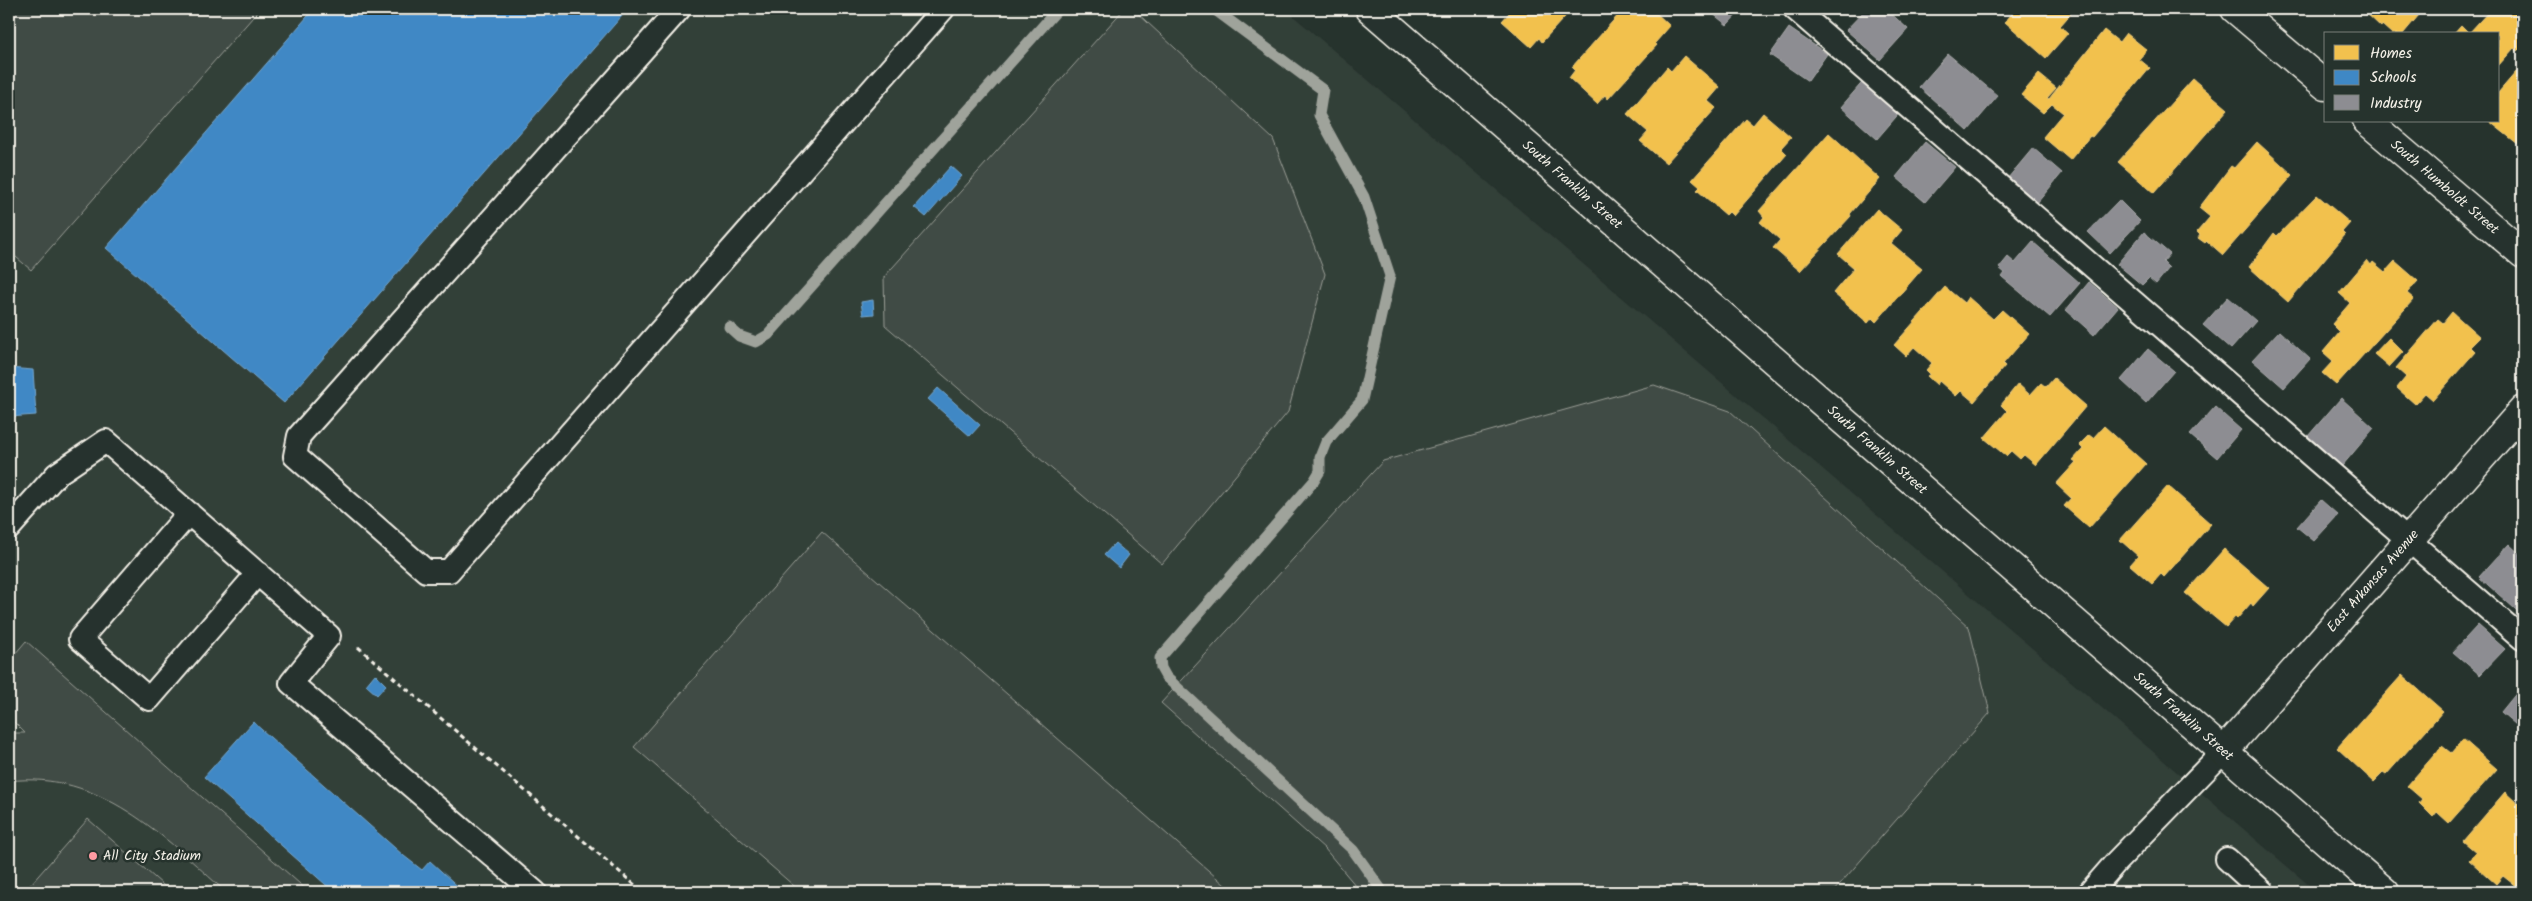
<svg xmlns="http://www.w3.org/2000/svg" width="2532" height="901" font-family="Kalam,sans-serif">
<rect width="100%" height="100%" fill="#26332d"/>
<filter id="ink" filterUnits="userSpaceOnUse"><feTurbulence type="fractalNoise" baseFrequency=".02" numOctaves="2"/><feDisplacementMap in="SourceGraphic" scale="10" xChannelSelector="R" yChannelSelector="G"/><feConvolveMatrix kernelMatrix="1 2 1 2 8 2 1 2 1" color-interpolation-filters="sRGB"/></filter>
<g filter="url(#ink)">
<path fill="#333f39" d="M9 9H1285L2317 892H9Z"/>
<path fill="#414b45" stroke="#9a9e96" d="M9 9H260L31 270 9 251Z
M1124 9H1133L1273 139 1325 274 1288 412 1162 564 885 325 884 277Z
M1654 385 1730 411 1969 627 1990 713 1833 892H1361L1325 849 1161 703 1383 461Z
M822 532 1233 892H801L634 747Z
M26 641 309 892H226C164 837 100 770 9 781V733H25L9 717V661Z
M88 819 171 892H24Z"/>
<path fill="#f2c14e" stroke="#f3cf7c" d="M1572 9 1542 42 1539 38 1531 47 1502 21 1510 12 1508 9Z
M1628 9H1652L1670 26 1655 43 1657 45 1608 99 1605 95 1597 104 1569 78 1575 70 1572 67 1621 12 1623 14Z
M2016 9H2075L2060 26 2068 33 2046 58 2005 22Z
M2362 9H2424L2403 34H2392L2382 25 2381 27Z
M2491 9 2502 11 2516 9 2523 15 2516 22 2523 29V38L2518 44 2522 47 2518 51 2514 48 2498 66V34H2453L2461 25 2469 33Z
M2104 30 2119 42 2126 33 2147 50 2139 59 2150 68 2092 137 2090 136 2070 160 2043 137 2063 113 2052 104 2043 113 2021 95 2039 74 2056 88 2047 98 2049 99Z
M1684 56 1720 87 1708 101 1716 108 1666 163 1640 141 1648 132 1627 114 1667 67 1671 71Z
M2523 64V148L2489 121H2498V93Z
M2193 79 2228 109 2154 193 2118 162Z
M1763 113 1791 137 1781 148 1787 154 1733 216 1729 212 1726 215 1697 190 1700 187 1692 180 1746 119 1753 125Z
M1829 133 1880 179 1850 214 1851 216 1800 271 1773 248 1780 240 1760 222 1764 217 1759 211Z
M2257 142 2293 175 2223 255 2207 241 2205 243 2198 238 2200 235 2197 232 2210 217 2199 208 2231 166 2234 168Z
M2317 195 2350 223 2342 232 2345 235 2288 302 2249 267 2274 233 2277 236Z
M1877 209 1902 230 1891 243 1922 269 1876 322 1872 318 1868 323 1833 293 1854 268 1838 254Z
M2367 260 2371 265 2373 262 2385 272 2395 261 2418 281 2407 293 2414 299 2336 385 2322 373 2333 361 2323 352 2340 332 2332 324 2350 303 2339 293Z
M1945 287 1964 303 1968 297 1993 319 2002 310 2029 334 2003 364 2005 366 1974 402 1961 391 1956 396 1939 381 1937 385 1927 376 1930 374 1926 370 1932 363 1914 347 1906 356 1894 345Z
M2452 312 2480 337 2470 347 2475 352 2433 400 2425 393 2415 404 2397 388 2406 377 2396 368 2438 319 2443 323Z
M2389 338 2403 352 2389 367 2374 354Z
M2054 378 2086 406 2036 465 2024 455 2020 459 2011 451 2006 456 1984 438 2007 411 2001 405 2018 384 2030 395 2041 383 2046 387Z
M2104 426 2146 464 2089 528 2064 506 2071 498 2056 484 2076 462 2073 460 2083 449 2079 445 2089 435 2093 438Z
M2168 486 2211 524 2164 577 2161 574 2152 584 2130 565 2138 556 2120 540Z
M2224 549 2269 588 2253 606 2251 603 2237 619 2235 617 2226 627 2185 593Z
M2402 675 2443 711 2386 775 2383 773 2374 782 2337 748Z
M2463 739 2497 769 2449 823 2437 812 2433 817 2419 803 2422 799 2407 786 2442 746 2451 753Z
M2505 792 2518 804 2521 801 2523 803V880L2517 887 2503 876 2496 884 2469 860 2476 852 2463 841Z"/>
<path fill="#3f88c5" stroke="#75a8d0" d="M314 9H628L284 403 106 248Z
M951 166 962 176 926 217 914 207Z
M873 300 874 314 863 315 861 302Z
M9 368 33 370 36 415 9 417Z
M938 388 980 425 970 436 928 399Z
M1115 543 1129 555 1119 568 1104 555Z
M375 674 386 685 377 695 366 685Z
M253 722 404 856 422 870 430 861 464 892H334L204 777Z"/>
<path fill="#8d8d92" stroke="#acabac" d="M1707 9H1742L1727 25Z
M1866 9H1886L1908 29 1880 60 1846 30Z
M1789 28 1827 54 1808 81 1770 55Z
M1948 54 1998 96 1968 131 1919 87Z
M1866 78 1902 110 1877 139 1841 107Z
M1925 142 1955 167 1925 202 1896 177Z
M2033 148 2062 173 2037 203 2008 178Z
M2119 200 2140 221 2110 253 2088 232Z
M2144 232 2170 254 2163 262 2169 268 2156 284 2149 278 2142 285 2117 264Z
M2033 242 2080 283 2050 317 2002 277 2005 273 1999 268 2008 257 2015 263Z
M2089 282 2118 307 2094 335 2066 310Z
M2228 297 2256 321 2231 349 2203 325Z
M2279 331 2310 359 2284 388 2252 360Z
M2148 349 2174 371 2146 403 2121 380Z
M2341 398 2374 428 2342 466 2308 436Z
M2215 407 2241 430 2217 458 2190 435Z
M2321 500 2338 515 2314 541 2297 527Z
M2509 544 2523 557V616L2479 577Z
M2478 625 2505 649 2480 675 2453 652Z
M2523 685V731L2501 712Z"/>
<g fill="none" stroke-linecap="round" stroke-linejoin="round">
<path stroke="#9fa39b" stroke-width="11" d="M1214 9 1323 90 1319 115 1364 197 1390 276 1362 400 1326 442 1320 457V471L1314 481 1160 658 1161 668 1166 677 1353 850 1383 892
M729 327 739 336 756 342 768 335 1058 9"/>
<g stroke="#f4f1e8" stroke-width="26">
<path id="service" d="M679 9 299 436 295 456 426 571H449L943 9
M1795 9 2523 639
M189 513 80 639 149 699 258 573
M9 528 57 474 106 441 329 636 291 683 535 892
M2227 859 2263 892
M2090 892 2117 861 2224 751"/>
</g>
<g stroke="#f4f1e8" stroke-width="31">
<g id="minor">
<path d="M2235 9 2326 86"/>
<path id="s1" d="M2367 121 2523 254"/>
<path id="s2" d="M2224 751 2523 410"/>
</g>
</g>
<g stroke="#f4f1e8" stroke-width="31">
<g id="tertiary">
<path id="s3" d="M1370 9 2385 892"/>
</g>
</g>
<path stroke="#f4f1e8" stroke-width="3" stroke-dasharray="5 4" stroke-linecap="butt" d="M358 647 643 892"/>
<use href="#service" stroke="#26332d" stroke-width="22"/>
<use href="#minor" stroke="#26332d" stroke-width="28"/>
<use href="#tertiary" stroke="#26332d" stroke-width="28"/>
</g>
</g>
<circle fill="#ff9aa2" stroke="#26332d" stroke-width="2" cx="93" cy="856" r="5"/>
<g text-anchor="middle" dominant-baseline="central" stroke-width="5" stroke-linejoin="round" paint-order="stroke">
<g font-size="14" fill="#f4f1e8" stroke="#26332d">
<text stroke="none"><textPath href="#s3" startOffset="268">South Franklin Street</textPath></text>
<text stroke="none"><textPath href="#s1" startOffset="102">South Humboldt Street</textPath></text>
<text stroke="none"><textPath href="#s3" startOffset="672">South Franklin Street</textPath></text>
<text stroke="none"><textPath href="#s2" startOffset="226">East Arkansas Avenue</textPath></text>
<text stroke="none"><textPath href="#s3" startOffset="1078">South Franklin Street</textPath></text>
</g>
<g font-size="14" fill="#f4f1e8" stroke="#26332d" text-anchor="start">
<text x="103" y="856">All City Stadium</text>
</g>
</g>
<rect width="2532" height="901" fill="none" stroke="#26332d" stroke-width="30"/>
<rect x="15" y="15" width="2502" height="871" fill="none" stroke="#f4f1e8" stroke-width="2" filter="url(#ink)"/>
<rect x="2324" y="32" width="175" height="90" fill="#26332d" stroke="#787f78"/>
<rect x="2334" y="45" width="25" height="15" fill="#f2c14e" stroke="#787f78"/>
<text x="2370" y="58" font-size="15" fill="#f4f1e8">Homes</text>
<rect x="2334" y="70" width="25" height="15" fill="#3f88c5" stroke="#787f78"/>
<text x="2370" y="82" font-size="15" fill="#f4f1e8">Schools</text>
<rect x="2334" y="95" width="25" height="15" fill="#8d8d92" stroke="#787f78"/>
<text x="2370" y="108" font-size="15" fill="#f4f1e8">Industry</text>
</svg>
